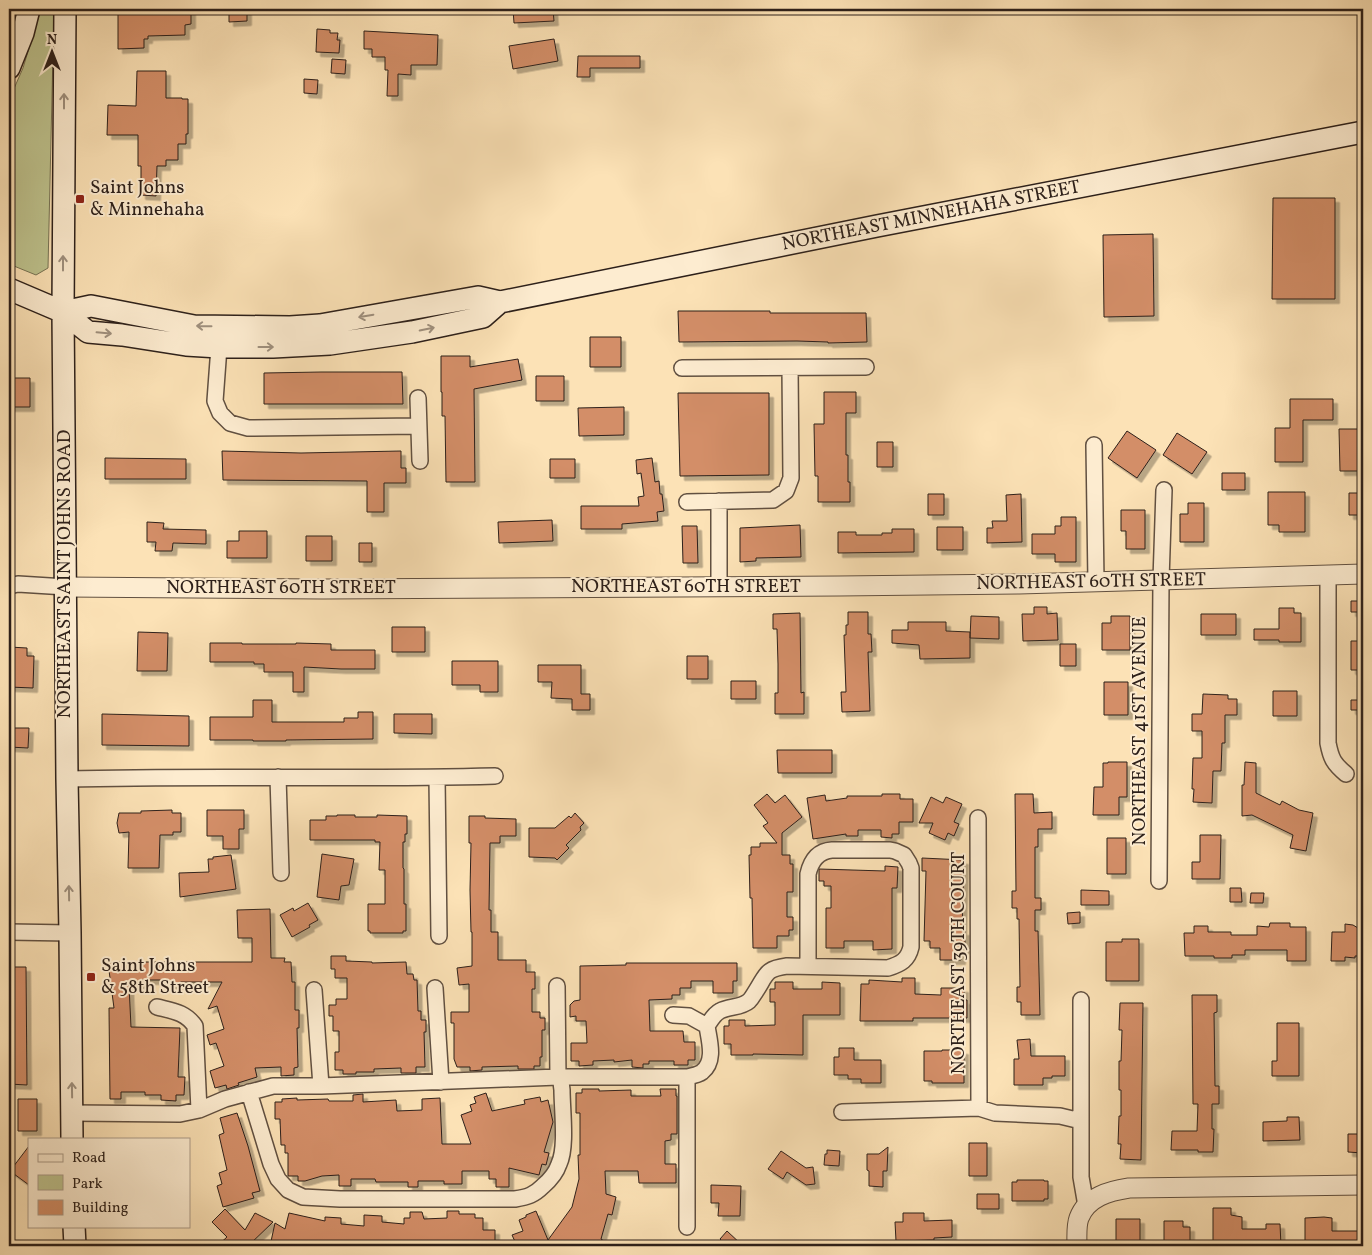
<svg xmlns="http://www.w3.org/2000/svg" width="1372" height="1255" font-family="Vollkorn,serif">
<defs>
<filter id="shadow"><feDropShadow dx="4.5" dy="4.5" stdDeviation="0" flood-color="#0004"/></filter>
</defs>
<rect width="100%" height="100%" fill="#fce2b6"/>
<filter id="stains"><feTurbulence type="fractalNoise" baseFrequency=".004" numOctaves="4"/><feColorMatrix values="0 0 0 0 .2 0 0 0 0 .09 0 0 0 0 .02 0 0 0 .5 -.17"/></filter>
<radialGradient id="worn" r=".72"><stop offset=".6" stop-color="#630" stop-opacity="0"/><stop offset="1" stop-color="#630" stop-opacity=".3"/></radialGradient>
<path fill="#bec38e" stroke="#767254" d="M41 9H54L48 268 36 275 9 264V100L23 68Z"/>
<path fill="#d38e67" stroke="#2d201a" filter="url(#shadow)" d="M229 9H247V21L229 22Z
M513 9H553L554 21 514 23Z
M191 10V24L185 25V35L148 36V39H144V48L118 49V11Z
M317 29 330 30V33H338L337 40H340L339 53 316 52Z
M364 31 438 35 437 65H411V75L398 74V96H387L388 70H385V57H372V49H364Z
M554 39 558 61 513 69 509 46Z
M578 56H640V68H590V77H577Z
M332 59 346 60 345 74 331 73Z
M137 71H166V98H182V99H188V134H186V144H178V160H166V166H157L156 196 141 195V166H138V135H107L108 105 136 106Z
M304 79 318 80 317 94 304 93Z
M1273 198H1335V299H1272Z
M1153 234 1154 316 1104 317 1103 235Z
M678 311H770V313H866L867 342 828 343V342L797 341 679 342Z
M590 337H621V367H590Z
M441 356H470V367L518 359 522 380 474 389 475 482H446L445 416H442V392H441Z
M321 372H402L403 404H264V373Z
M536 376H564V401H536Z
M9 378H30V407H9Z
M824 392H856V413H846V455H848V482H850V502H818V476H815L814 424H824Z
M678 393H769V475L680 476Z
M1290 399H1333V420H1303V462H1275V428H1290Z
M624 407V435L579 436 578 408Z
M1339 429H1363V471H1340Z
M1127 431 1156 450 1137 478 1108 458Z
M1177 433 1207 452 1192 474 1163 455Z
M877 442H893V467H877Z
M222 451 301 453 401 451V468H406V483H384V512H367V481L223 480Z
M105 458 186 459V479H105Z
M652 458 655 482 659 481 660 494H662L664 511 657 512 658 521 622 524V529H581V506H639L638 497 644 496 641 473 637 474 636 460Z
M550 459H575V478H550Z
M1222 473H1245V490H1222Z
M1268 492H1305V532H1279V525H1268Z
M1349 493H1363V515H1349Z
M928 494H944V515H928Z
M1021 494 1022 542 987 543V528H993L992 521H1007L1006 495Z
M1188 503H1204V542H1180V514H1188Z
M1121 510H1145V549H1126V531H1121Z
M1061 517H1076V562H1055V554H1032V534H1055V526H1061Z
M552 520 553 541 499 543 498 522Z
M147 522 164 523 163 529 206 530V544L173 543 172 551H155L156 542H147Z
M800 525 801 557 756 558V561L740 562V528Z
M682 526H697L698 563H683Z
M937 527H963V550H937Z
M892 529H914V552L838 553V532H856V535H882V533H892Z
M239 531H267V558H227V541H239Z
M306 536H332V561H306Z
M359 543H372V562H359Z
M1351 601H1363V612H1351Z
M1034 607H1047V614L1057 613 1058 640 1023 641 1022 614H1034Z
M1279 608H1294V613H1301V642H1279V640H1254V629H1279Z
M848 612H868V634H871L872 652H868L870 711 842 712 841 692H846L844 635H846V625H848Z
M800 613 801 693 804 692V714H775V693H778V664L777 629H773V614Z
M1201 614H1236V635H1201Z
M971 616 999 617V639L970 638Z
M1111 616H1130V650H1102V623H1111Z
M908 622H946V631L970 632V658L920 659 919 645 892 643V630H908Z
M392 627H425V652H392Z
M138 632 168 633 167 671H137Z
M1351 641H1363V670H1351Z
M210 643H242V644H296V643L331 644V650H375V669H341L304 667V692H293V672H264V664H254V662H210Z
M1060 644H1076V666H1060Z
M9 647 27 648V656H34L33 688 9 687Z
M687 656H708V679H687Z
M452 661H498V692H480V685H452Z
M538 665H581V694H590V710H572V699L551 698 552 682H538Z
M731 681H756V699H731Z
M1104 682H1128V715H1104Z
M1273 691H1297V716H1273Z
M1203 694 1228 695V699H1237V715H1225V743H1222L1221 771H1213L1212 803 1193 802 1194 789H1192L1193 758H1202V731H1192V714H1202Z
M253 700H272V722H344V718H358V712H373V739L286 740V741H253V740H210V717H253Z
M1351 700H1363V710H1351Z
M102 714 189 716V746L102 745Z
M394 714H432V734L394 733Z
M9 728H29L28 748 9 747Z
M777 750H832V773H778Z
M1108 762H1127V797H1119V815H1093L1094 787H1103V763H1108Z
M1245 762 1256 763V793L1280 805 1282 801 1299 810 1313 813 1306 851 1290 848 1293 835 1252 815 1242 816V785H1244Z
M767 794 775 803 785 795 802 817 782 833V855H790V864H793V892H787V917H793V930H789V936H777V948H753L752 898H750L749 855H751V847H760V843H777L763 826 768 823 754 805Z
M882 794H900V799H913V822H899V834H892V838L881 837V830H858V836H846V834L813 839 807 798 825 795 826 801 847 798V796H882Z
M1015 794H1033L1034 813 1052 812V829H1038V847H1035V898H1041V910H1035V931H1038L1040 1015H1021V1002H1017V987H1020L1019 919H1017V908H1012V891H1016Z
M931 797 943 803 946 797 962 804 954 822 959 824 954 836 948 833 945 840 929 833 933 823H919Z
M172 810V813H181V832H173V835H160L159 868H128L129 832 119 833 117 823 119 813H141V811Z
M207 810H244V829H239V849H223V836H207Z
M575 813 584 823 580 827 581 830 566 845 569 848 557 860 555 858 529 857V828H555L569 816 571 818Z
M337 815H355V817H377V815L407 816V834H405V842H403V868L404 869V904H406V931H403V933H370V931H368V904H385V870H379L380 842H375V840H310V820H326V816H337Z
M469 816H485V818L516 819V836H500V843H490L489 910H491V932H498V960H526V972H535V989H532V1012H540V1018H545V1030H542V1057H540V1066H534V1069H518V1066L482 1067V1070L470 1071V1067H457L454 1059V1023H451V1012H469V984L459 985 457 968 472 966V932H471L470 890 471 843H469Z
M1200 835H1221L1220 879H1192V862H1200Z
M1107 838H1126V874H1107Z
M322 854 354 859 349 885 341 886 339 900 317 897Z
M231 855 236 889 180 897 179 873 209 872 208 859H213V857Z
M922 858 964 860 962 931H965V949H961V960H940V948H930V941H924L926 871H922Z
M885 866 898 867 897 888H892V949L873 950V941H844V948H826V908H831V886H824V881H819V869L885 871Z
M1230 888H1241L1242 902H1230Z
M1081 890 1109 891V905H1081Z
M1251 893H1264L1263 903H1250Z
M308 903 318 920 309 925 310 927 292 937 280 915 293 908 294 911Z
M270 909 271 958H285L284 962H291L292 982H295V1010H299V1028H297L298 1067 294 1068V1075L281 1076V1067L255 1068 257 1077 238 1083 239 1085 227 1089 226 1085 215 1088 210 1071 224 1066 216 1043 210 1045 207 1035 224 1029 217 1006 208 1009 222 982H180V985H169V980H141V984L129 985 131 1027 180 1028 178 1077H185L184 1095H176V1101L161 1100V1095H145V1092H121V1099H110L109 1008H114L108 963 126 961 127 964 143 962H252V938H238L237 910Z
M1080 912V923L1068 924 1067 913Z
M1270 923H1290V927H1306V961H1287V950H1245V955H1232V958H1214V956H1185L1184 933H1194V926H1208V932H1231V935H1257V926L1269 927Z
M1345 924 1353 925 1363 931V956H1355V958L1345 957V961H1331L1332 932H1345Z
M1122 939H1139V981H1106V942H1122Z
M331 956H346V961L372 962V963L406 962 407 974H413L414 980H417L418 1011H421V1020H426V1032H424L425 1067H416V1073H401V1068L374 1069V1072H356V1074H343V1070H335V1052H339V1031H333V1016H329V1005H336V999H347V978H335V969H331Z
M626 963H737V981H733V993H713V981H691V988H680V995H672V999L649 1000 650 1031H683L684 1042H695V1060H688V1065H674V1061H649V1064H643V1068L632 1067V1060L614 1062V1060L593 1061V1065L579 1066V1061H571V1043H587L586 1021H576V1016L570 1017V1005L574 1001 580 1000V966L626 965Z
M9 967H26L27 1085 9 1084Z
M902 978H915V994L941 995V988H964V1000H967V1018H913V1021H860L861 984H869V980L902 982Z
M775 982H793V989H822V982L840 983V1015H803V1055L753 1054V1055H731V1044H724V1026H729V1020H745V1026L775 1025V1002H770V989H775Z
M1192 995H1217V1012L1214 1013 1215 1086H1219V1104H1212V1129H1214L1213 1152H1198V1150H1171L1172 1131H1197L1198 1104H1193Z
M1120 1003H1143L1141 1160 1120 1159 1121 1144H1118L1119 1116H1121V1090H1119V1061H1121L1122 1030H1119Z
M1277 1023H1299V1076H1272V1061H1277Z
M1030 1039 1031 1056H1065V1076H1052V1078H1043V1085H1014V1059H1019L1017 1040Z
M839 1048H854V1060H881V1083H861V1079H848V1075H834V1057H839Z
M942 1050H964V1083H932V1081H924V1051H942Z
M582 1089H599V1091L631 1090V1096H661L660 1089H676V1096H677V1134H671V1140L665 1141V1164H676V1183H639L638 1171H605L606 1194 616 1197 612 1215 608 1214 601 1239 611 1246H517L512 1235 523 1231 519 1220 526 1217V1215L536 1211 548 1240 572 1207 579 1179 578 1155H580V1113H576V1093H582Z
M486 1093 492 1111 525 1104 524 1100 540 1097 541 1102 548 1100 553 1122 544 1152 549 1153 546 1165 542 1164 539 1175 509 1168V1187H496V1179H489V1171H462V1184H444V1181H418V1187H408V1182H376L375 1179H351V1186H339V1175L322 1176 305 1181H298V1176H288V1153H285V1145H281L280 1119H275V1102H282V1099L297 1098V1100L328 1099 329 1101H353V1095L363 1094V1102L396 1100 397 1111 422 1110V1099L440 1098 442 1144H471L461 1115 472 1111 470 1105 476 1103 474 1097Z
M18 1099H37V1131H18Z
M237 1113 248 1146 260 1191 252 1193 254 1198 223 1207 217 1186 222 1184 219 1173 227 1170 219 1135 224 1133 220 1118Z
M1287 1117H1299L1300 1140 1263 1141V1122L1287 1121Z
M1348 1134H1363V1153L1348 1152Z
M969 1143H987V1176H969Z
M29 1146V1185L10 1171Z
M888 1147 887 1171H883V1187L869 1186V1171L867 1170V1154H879Z
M827 1150 840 1151 839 1166 824 1165 825 1154H827Z
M781 1151 806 1168 813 1167 815 1184 806 1185 787 1172 783 1179 768 1169Z
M1017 1180H1044V1181H1048V1199H1044V1201H1012V1182H1017Z
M711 1185 741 1186 740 1216H718L719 1203H711Z
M977 1194H999V1209H977Z
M1213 1208H1231V1215L1242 1217V1229H1266V1224H1280L1281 1246H1213Z
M225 1209 245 1230 255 1213 273 1222 248 1246H217L227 1237 212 1222Z
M447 1211H459V1214H475V1218H483V1230H495V1246H270L275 1223 285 1229 289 1213 325 1221V1217L341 1218V1224L364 1226V1215L382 1216V1222L404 1224V1218H410V1212H422L424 1219 447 1218Z
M903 1213H924V1221L952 1220V1237L934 1238V1240L896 1241 895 1222H903Z
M1324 1217 1332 1218V1231H1363V1246H1305V1218Z
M1116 1219H1140V1246H1116Z
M1164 1221H1183V1227H1190V1246L1164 1245Z
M727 1231 743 1246H727L720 1239Z"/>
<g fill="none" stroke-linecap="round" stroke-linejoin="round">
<g stroke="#615041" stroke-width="18">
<path id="minor" d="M219 347 215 401 220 413 230 423 248 428 418 426
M682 368 866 367
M418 398 420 461
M1094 445 1096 582
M687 502 773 500 786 491 791 478 790 368
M1328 575V743C1331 759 1334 764 1346 774
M9 586 18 584 66 587
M719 587V501
M278 777 281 873
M437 778 439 936
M67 779C209 775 352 780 495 776
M978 818 979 1108
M1159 881 1161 580 1164 490
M9 932 70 933
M435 988 441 1082
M314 990 321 1086
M1081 1000V1177L1086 1206
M157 1007C173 1011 185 1012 195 1026L199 1110
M673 1015 689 1016 707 1026
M687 1077V1227
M249 1092 271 1164 278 1179 288 1190 303 1197 340 1199H515C528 1197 534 1195 543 1186 550 1180 556 1173 559 1164 567 1147 562 1110 562 1090L561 1082 558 1077 557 986
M842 1112 979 1108 995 1113 1060 1116 1081 1121
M72 1113 180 1114 199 1110 225 1099 273 1086H321L558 1077H687C692 1076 698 1075 702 1072 716 1061 709 1040 707 1026 711 1020 714 1014 720 1011 729 1006 741 1008 749 1001 752 998 754 994 756 991 767 974 765 969 787 966L888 968C901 964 908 960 911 947V868L909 863 904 855 895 851 890 850H832C818 851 811 861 808 874V966"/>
</g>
<g stroke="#615041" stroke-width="21">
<path id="tertiary" d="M66 587 323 589 839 586 1019 584 1363 574
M1077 1246C1077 1237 1076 1226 1079 1218 1087 1197 1109 1191 1129 1188L1363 1185"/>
</g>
<g stroke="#2d201a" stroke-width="24">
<path id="secondary" d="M65 9 63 312 67 779 70 933 72 1139
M9 68 23 33 29 9
M9 289 63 312 88 332 122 335 186 345 219 347H273L330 344 412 332 483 317 500 302
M63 312 91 306 194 326 290 327 320 325 478 297 500 302 877 226 1363 132
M74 1226 75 1246"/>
</g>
<use href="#minor" stroke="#fdecd0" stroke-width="15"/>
<use href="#tertiary" stroke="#fdecd0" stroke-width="19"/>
<use href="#secondary" stroke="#fdecd0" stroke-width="21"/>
</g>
<defs><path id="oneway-shaft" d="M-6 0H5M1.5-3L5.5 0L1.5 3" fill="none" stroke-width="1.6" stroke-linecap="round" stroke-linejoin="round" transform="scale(1.25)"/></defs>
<g stroke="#9f907e">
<use href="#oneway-shaft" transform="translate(64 101) rotate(-90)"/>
<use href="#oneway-shaft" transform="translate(63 263) rotate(-90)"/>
<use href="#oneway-shaft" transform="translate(366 316) rotate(170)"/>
<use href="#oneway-shaft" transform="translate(204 326) rotate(-179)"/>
<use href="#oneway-shaft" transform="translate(427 329) rotate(-12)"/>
<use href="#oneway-shaft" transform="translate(104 333) rotate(5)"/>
<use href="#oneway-shaft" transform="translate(266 347)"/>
<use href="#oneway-shaft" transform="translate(69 893) rotate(-91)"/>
<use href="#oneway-shaft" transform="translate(72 1090) rotate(-91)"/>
</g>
<g fill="#8f2418" stroke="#fdecd0" stroke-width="2">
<rect x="75" y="194" width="10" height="10" rx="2.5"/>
<rect x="86" y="972" width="10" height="10" rx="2.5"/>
</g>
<g text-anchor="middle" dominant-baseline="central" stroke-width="4" stroke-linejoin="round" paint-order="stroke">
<g font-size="19" fill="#2d201a" stroke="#fdecd0" text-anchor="start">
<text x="90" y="188">Saint Johns<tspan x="90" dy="22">&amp; Minnehaha</tspan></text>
<text x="101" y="966">Saint Johns<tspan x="101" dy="22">&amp; 58th Street</tspan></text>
</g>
<g font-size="19" fill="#2d201a" stroke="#fdecd0">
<text transform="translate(931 216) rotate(-11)">NORTHEAST MINNEHAHA STREET</text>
<text transform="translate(65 574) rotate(-90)">NORTHEAST SAINT JOHNS ROAD</text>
<text transform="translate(1091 582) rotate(-1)">NORTHEAST 60TH STREET</text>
<text x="686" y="587">NORTHEAST 60TH STREET</text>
<text x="281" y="588">NORTHEAST 60TH STREET</text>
<text transform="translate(1140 731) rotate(-90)">NORTHEAST 41ST AVENUE</text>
<text transform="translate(959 963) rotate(-90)">NORTHEAST 39TH COURT</text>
</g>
</g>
<rect width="1372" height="1255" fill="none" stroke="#fce2b6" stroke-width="30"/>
<rect x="10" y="10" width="1352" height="1235" fill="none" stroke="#2d201a" stroke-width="2.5"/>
<rect x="15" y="15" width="1342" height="1225" fill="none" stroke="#2d201a"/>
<rect x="28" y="1138" width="162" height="90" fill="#fdecd0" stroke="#aa9a87"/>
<rect x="38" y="1154" width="25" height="8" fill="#fdecd0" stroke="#aa9a87"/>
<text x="72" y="1162" font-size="15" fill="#2d201a">Road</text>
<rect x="38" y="1175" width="25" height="15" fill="#bec38e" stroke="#aa9a87"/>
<text x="72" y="1188" font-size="15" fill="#2d201a">Park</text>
<rect x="38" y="1200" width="25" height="15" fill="#d38e67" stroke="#aa9a87"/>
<text x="72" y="1212" font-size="15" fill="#2d201a">Building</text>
<g transform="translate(52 52)" stroke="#fdecd0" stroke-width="4" paint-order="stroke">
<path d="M0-4L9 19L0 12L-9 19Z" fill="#2d201a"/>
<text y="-8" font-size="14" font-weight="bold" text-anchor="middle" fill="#2d201a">N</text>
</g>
<rect width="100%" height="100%" filter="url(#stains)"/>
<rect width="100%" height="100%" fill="url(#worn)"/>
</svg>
